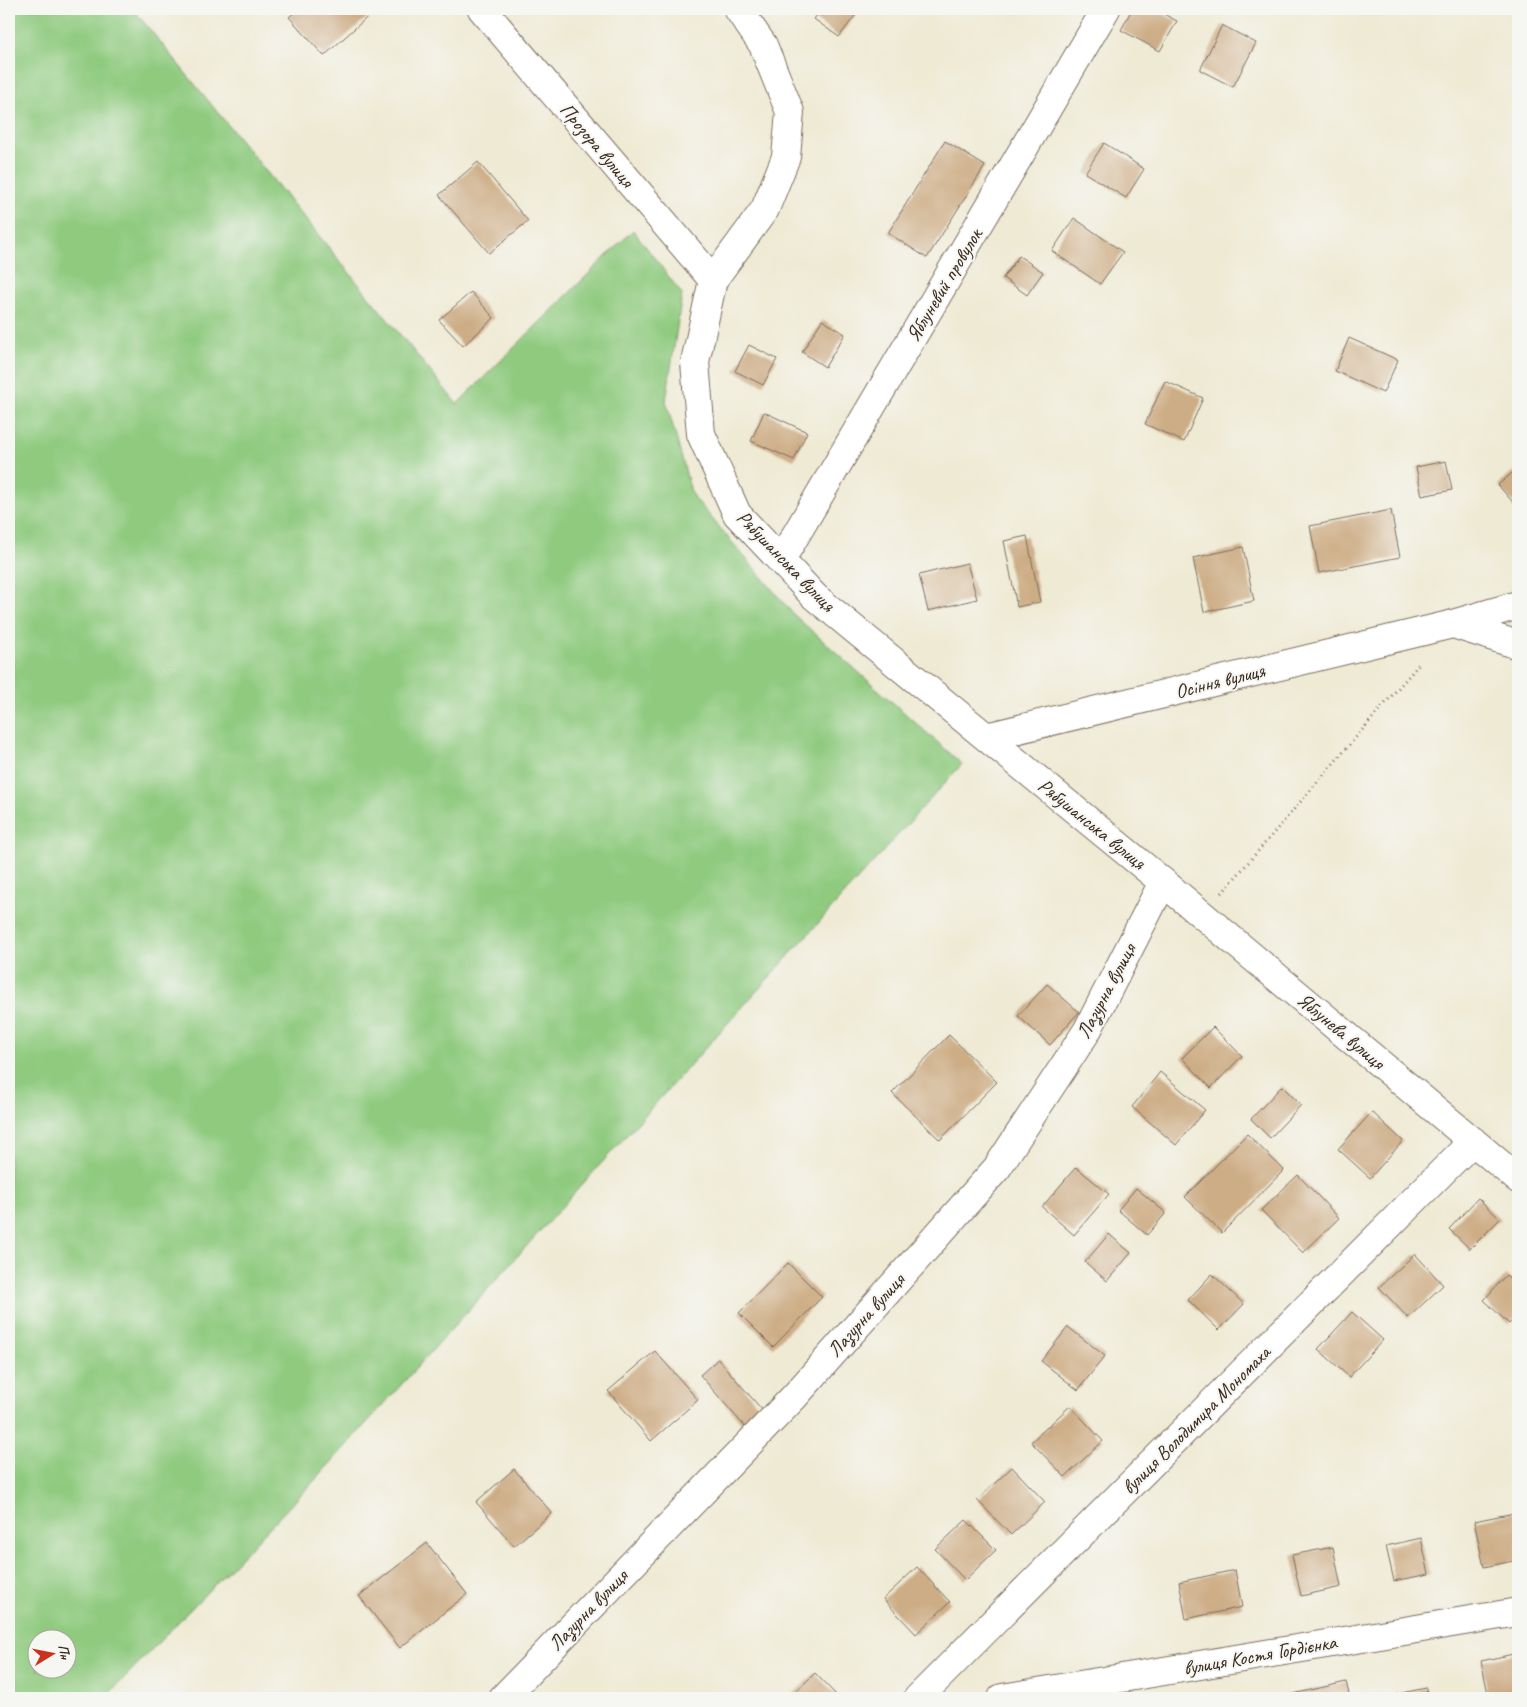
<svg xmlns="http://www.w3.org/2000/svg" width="1527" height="1707" font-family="Caveat,sans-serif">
<rect width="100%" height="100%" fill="#f6f6f2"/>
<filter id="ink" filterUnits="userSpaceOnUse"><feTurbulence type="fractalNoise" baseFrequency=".02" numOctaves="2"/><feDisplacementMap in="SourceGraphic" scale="10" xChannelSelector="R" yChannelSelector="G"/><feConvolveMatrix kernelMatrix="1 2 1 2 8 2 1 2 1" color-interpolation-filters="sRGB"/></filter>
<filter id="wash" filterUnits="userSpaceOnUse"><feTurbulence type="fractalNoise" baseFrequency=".0096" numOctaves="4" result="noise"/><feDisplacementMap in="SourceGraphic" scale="20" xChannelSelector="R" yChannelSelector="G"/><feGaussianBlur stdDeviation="1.12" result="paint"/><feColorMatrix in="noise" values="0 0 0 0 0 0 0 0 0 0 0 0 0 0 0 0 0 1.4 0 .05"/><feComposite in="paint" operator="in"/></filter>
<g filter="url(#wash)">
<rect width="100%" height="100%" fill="#efead4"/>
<path fill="#8fca7f" stroke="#657a4e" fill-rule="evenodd" d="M9 9H133L457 404 633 230 682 294 666 401 692 495 794 615 962 764 317 1478 105 1698H9ZM38 1640H68V1670H38Z"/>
<g id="blocks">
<path fill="#cdad86" d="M298 9H373L374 11 324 56 289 17Z
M822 9H860L839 37 814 19Z
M1132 9H1154L1177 21 1160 51 1121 30Z
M1222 25 1256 43 1233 87 1200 70Z
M945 141 985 166 927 258 888 233Z
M1104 143 1144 169 1126 198 1085 173Z
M478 162 528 221 489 253 439 195Z
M1074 218 1123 252 1100 284 1052 251Z
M1019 256 1043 272 1027 295 1003 278Z
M471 292 494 318 463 346 439 320Z
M822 320 845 334 825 367 802 352Z
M1349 338 1398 360 1383 393 1335 371Z
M749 345 777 359 763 385 735 371Z
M1165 381 1203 398 1184 442 1145 424Z
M764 412 807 432 794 460 751 441Z
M1446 461 1452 490 1422 496 1416 467Z
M1518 468V508L1498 485Z
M1391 510 1400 557 1319 573 1310 526Z
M1027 536 1040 602 1017 607 1004 541Z
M1243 547 1254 601 1204 612 1193 558Z
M967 563 977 599 928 611 919 575Z
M1047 984 1079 1012 1050 1045 1018 1016Z
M1213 1027 1242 1056 1211 1088 1182 1058Z
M949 1035 997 1082 940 1140 892 1093Z
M1160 1072 1205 1110 1176 1145 1132 1107Z
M1282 1086 1301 1105 1270 1138 1251 1119Z
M1372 1112 1403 1141 1370 1178 1338 1149Z
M1247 1134 1284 1170 1222 1233 1185 1197Z
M1076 1167 1109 1194 1074 1235 1042 1207Z
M1298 1175 1339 1218 1303 1253 1261 1210Z
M1136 1188 1166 1213 1147 1235 1118 1210Z
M1478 1198 1500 1219 1470 1249 1449 1229Z
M1109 1234 1131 1253 1107 1281 1085 1262Z
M1415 1254 1443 1285 1408 1318 1379 1287Z
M788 1263 822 1297 773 1347 739 1313Z
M1212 1274 1244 1304 1219 1330 1188 1300Z
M1506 1275 1518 1285V1314L1509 1324 1484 1300Z
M1352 1312 1383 1340 1349 1377 1318 1349Z
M1068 1327 1105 1356 1078 1390 1041 1361Z
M655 1351 698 1400 651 1441 608 1391Z
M718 1359 764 1412 746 1428 700 1375Z
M1070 1406 1103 1441 1065 1477 1031 1442Z
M1012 1467 1045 1502 1011 1535 977 1500Z
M514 1469 552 1513 514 1546 476 1502Z
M1514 1513 1518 1532V1560L1484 1567 1474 1521Z
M966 1520 996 1550 965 1580 935 1549Z
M1421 1538 1429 1574 1394 1581 1386 1546Z
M427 1543 467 1594 400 1648 359 1596Z
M1333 1547 1341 1587 1301 1596 1292 1555Z
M917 1567 950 1602 916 1634 883 1599Z
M1235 1570 1242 1607 1186 1619 1179 1582Z
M1518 1653V1698H1489L1481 1661Z
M815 1673 839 1698H789Z
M1346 1682 1350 1698H1280V1697Z
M1426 1688 1428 1698H1398L1397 1694Z"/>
</g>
</g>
<g filter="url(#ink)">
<use href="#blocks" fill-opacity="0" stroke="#7a6d5e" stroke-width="1"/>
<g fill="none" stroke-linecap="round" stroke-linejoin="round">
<g stroke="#7a6d5e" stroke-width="30">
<path id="minor" d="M482 9 713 280
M738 9 763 45 790 112 786 157 765 209 713 280 695 362 701 434 737 514 815 597 1163 882 1518 1179
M781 560 1106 9
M1453 624 1518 645
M986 737 1453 624 1518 605
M503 1698 794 1397 997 1168 1087 1031 1163 882
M918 1698 1473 1141
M1002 1698 1518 1612"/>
</g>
<path stroke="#7a6d5e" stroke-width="3" stroke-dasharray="1 4" stroke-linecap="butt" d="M1222 893 1419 664"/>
<use href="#minor" stroke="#fff" stroke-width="28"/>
</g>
</g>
<g text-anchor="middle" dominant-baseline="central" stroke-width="4" stroke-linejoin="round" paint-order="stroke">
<g font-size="20" fill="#3b2a1e" stroke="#f6f6f2">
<text transform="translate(597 145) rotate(50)">Прозора вулиця</text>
<text transform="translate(944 285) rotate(-59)">Яблуневий провулок</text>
<text transform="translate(786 561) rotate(46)">Рябушанська вулиця</text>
<text transform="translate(1220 681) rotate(-14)">Осіння вулиця</text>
<text transform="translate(1092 824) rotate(39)">Рябушанська вулиця</text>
<text transform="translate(1106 991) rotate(-62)">Лазурна вулиця</text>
<text transform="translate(1341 1031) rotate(40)">Яблунева вулиця</text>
<text transform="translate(866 1315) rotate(-48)">Лазурна вулиця</text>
<text transform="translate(1196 1420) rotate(-45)">вулиця Володимира Мономаха</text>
<text transform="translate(588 1610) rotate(-46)">Лазурна вулиця</text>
<text transform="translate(1260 1655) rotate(-10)">вулиця Костя Гордієнка</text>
</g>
</g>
<rect width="1527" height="1707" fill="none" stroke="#f6f6f2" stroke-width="30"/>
<g transform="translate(52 1654) rotate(80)"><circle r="24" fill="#f6f6f2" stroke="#aba49d"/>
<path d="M0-4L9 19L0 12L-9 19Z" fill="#c8321e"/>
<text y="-8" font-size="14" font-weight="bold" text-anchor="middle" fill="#3b2a1e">Пн</text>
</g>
</svg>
